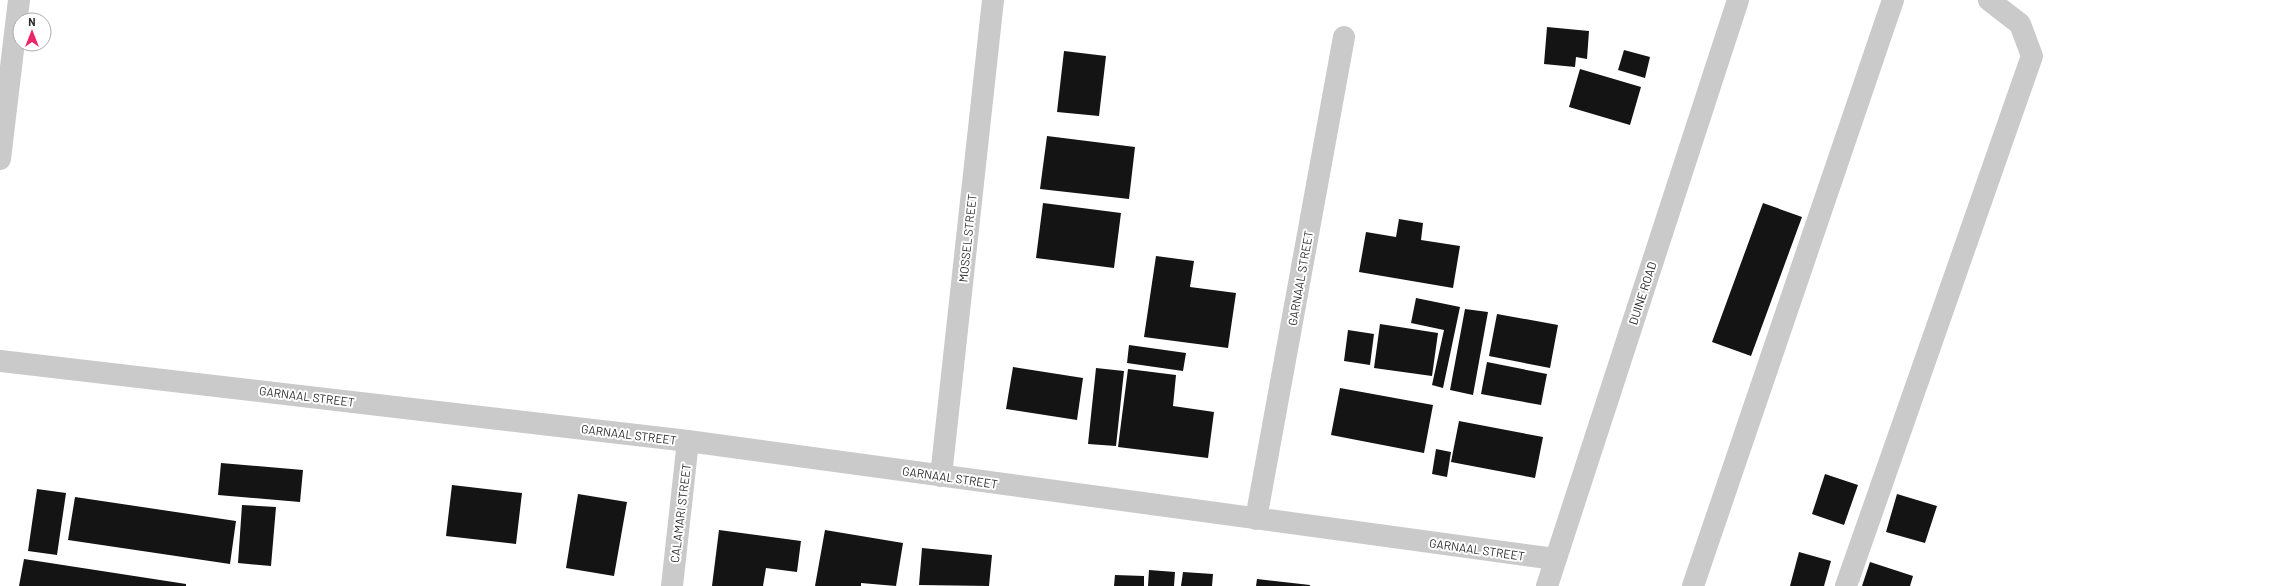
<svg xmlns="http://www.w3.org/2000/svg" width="2290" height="586" font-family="Barlow,sans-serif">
<rect width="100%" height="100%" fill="#fff"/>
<path fill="#141414" d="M1547 27 1589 31 1587 59 1576 57 1575 67 1544 64Z
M1624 50 1650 57 1645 78 1618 70Z
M1064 51 1106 56 1099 116 1057 112Z
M1580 69 1641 87 1630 125 1569 107Z
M1047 136 1135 147 1129 199 1040 189Z
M1043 203 1121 213 1114 268 1036 258Z
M1763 203 1802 217 1751 356 1712 342Z
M1399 219 1423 223 1421 240 1460 246 1453 288 1359 272 1366 232 1396 237Z
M1156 256 1194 261 1190 287 1236 293 1228 348 1144 337Z
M1416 298 1460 307 1443 388 1432 385 1444 330 1411 323Z
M1465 309 1488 312 1473 395 1450 390Z
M1497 314 1558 325 1550 368 1489 356Z
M1380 324 1438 333 1432 376 1374 368Z
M1348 330 1374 334 1370 365 1344 361Z
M1129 345 1186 353 1183 371 1127 363Z
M1487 362 1547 374 1541 405 1481 394Z
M1013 367 1083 378 1077 420 1006 409Z
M1096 368 1124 371 1116 446 1088 444Z
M1128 369 1176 375 1173 406 1214 412 1208 458 1118 447Z
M1340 388 1433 405 1424 453 1331 435Z
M1459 421 1543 437 1535 478 1451 462Z
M1436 449 1451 452 1447 477 1432 474Z
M221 463 303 470 300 502 218 495Z
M1825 474 1858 485 1844 525 1812 514Z
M452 485 522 493 516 544 446 536Z
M37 489 66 493 57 555 28 551Z
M578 494 627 502 614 576 566 568Z
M1897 494 1937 506 1925 543 1886 532Z
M75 497 236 521 230 564 68 540Z
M242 505 276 507 271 566 238 563Z
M719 530 801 541 797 572 766 568 763 586H712Z
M825 530 903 543 896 586 861 583V586H815Z
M922 548 992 555 989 586 919 585Z
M1799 552 1831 561 1824 586H1790Z
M24 559 186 584V586H19Z
M1870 562 1913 576 1910 586H1862Z
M1149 570 1175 572 1174 586H1148Z
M1183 572 1213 574 1212 586H1181Z
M1115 575 1144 576V586H1114Z
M1257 579 1310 585V586H1256Z"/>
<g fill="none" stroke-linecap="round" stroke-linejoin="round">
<path stroke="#cacaca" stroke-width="22" d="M0 159 19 0
M0 361 688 441 1555 559
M941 476 993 0
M1256 519 1344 37
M672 586 688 441
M1547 586 1738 0
M1693 586 1893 0
M1846 586 2032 56 2020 24 1989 0"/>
</g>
<g text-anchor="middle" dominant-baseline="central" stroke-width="4" stroke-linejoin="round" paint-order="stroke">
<g font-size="12" fill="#2d2d2d" stroke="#fff">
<text transform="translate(967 238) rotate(-84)">MOSSEL STREET</text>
<text transform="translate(1300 278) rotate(-80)">GARNAAL STREET</text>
<text transform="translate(1642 293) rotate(-72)">DUINE ROAD</text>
<text transform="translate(307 396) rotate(7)">GARNAAL STREET</text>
<text transform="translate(629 434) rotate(7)">GARNAAL STREET</text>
<text transform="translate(950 477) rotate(8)">GARNAAL STREET</text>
<text transform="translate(680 513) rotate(-83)">CALAMARI STREET</text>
<text transform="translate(1477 549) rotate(8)">GARNAAL STREET</text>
</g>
</g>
<g transform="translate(32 32)"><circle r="19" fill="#ffffff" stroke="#ababab"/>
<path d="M0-3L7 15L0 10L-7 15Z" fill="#ed2569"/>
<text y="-6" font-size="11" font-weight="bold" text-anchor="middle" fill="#2d2d2d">N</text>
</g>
</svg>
